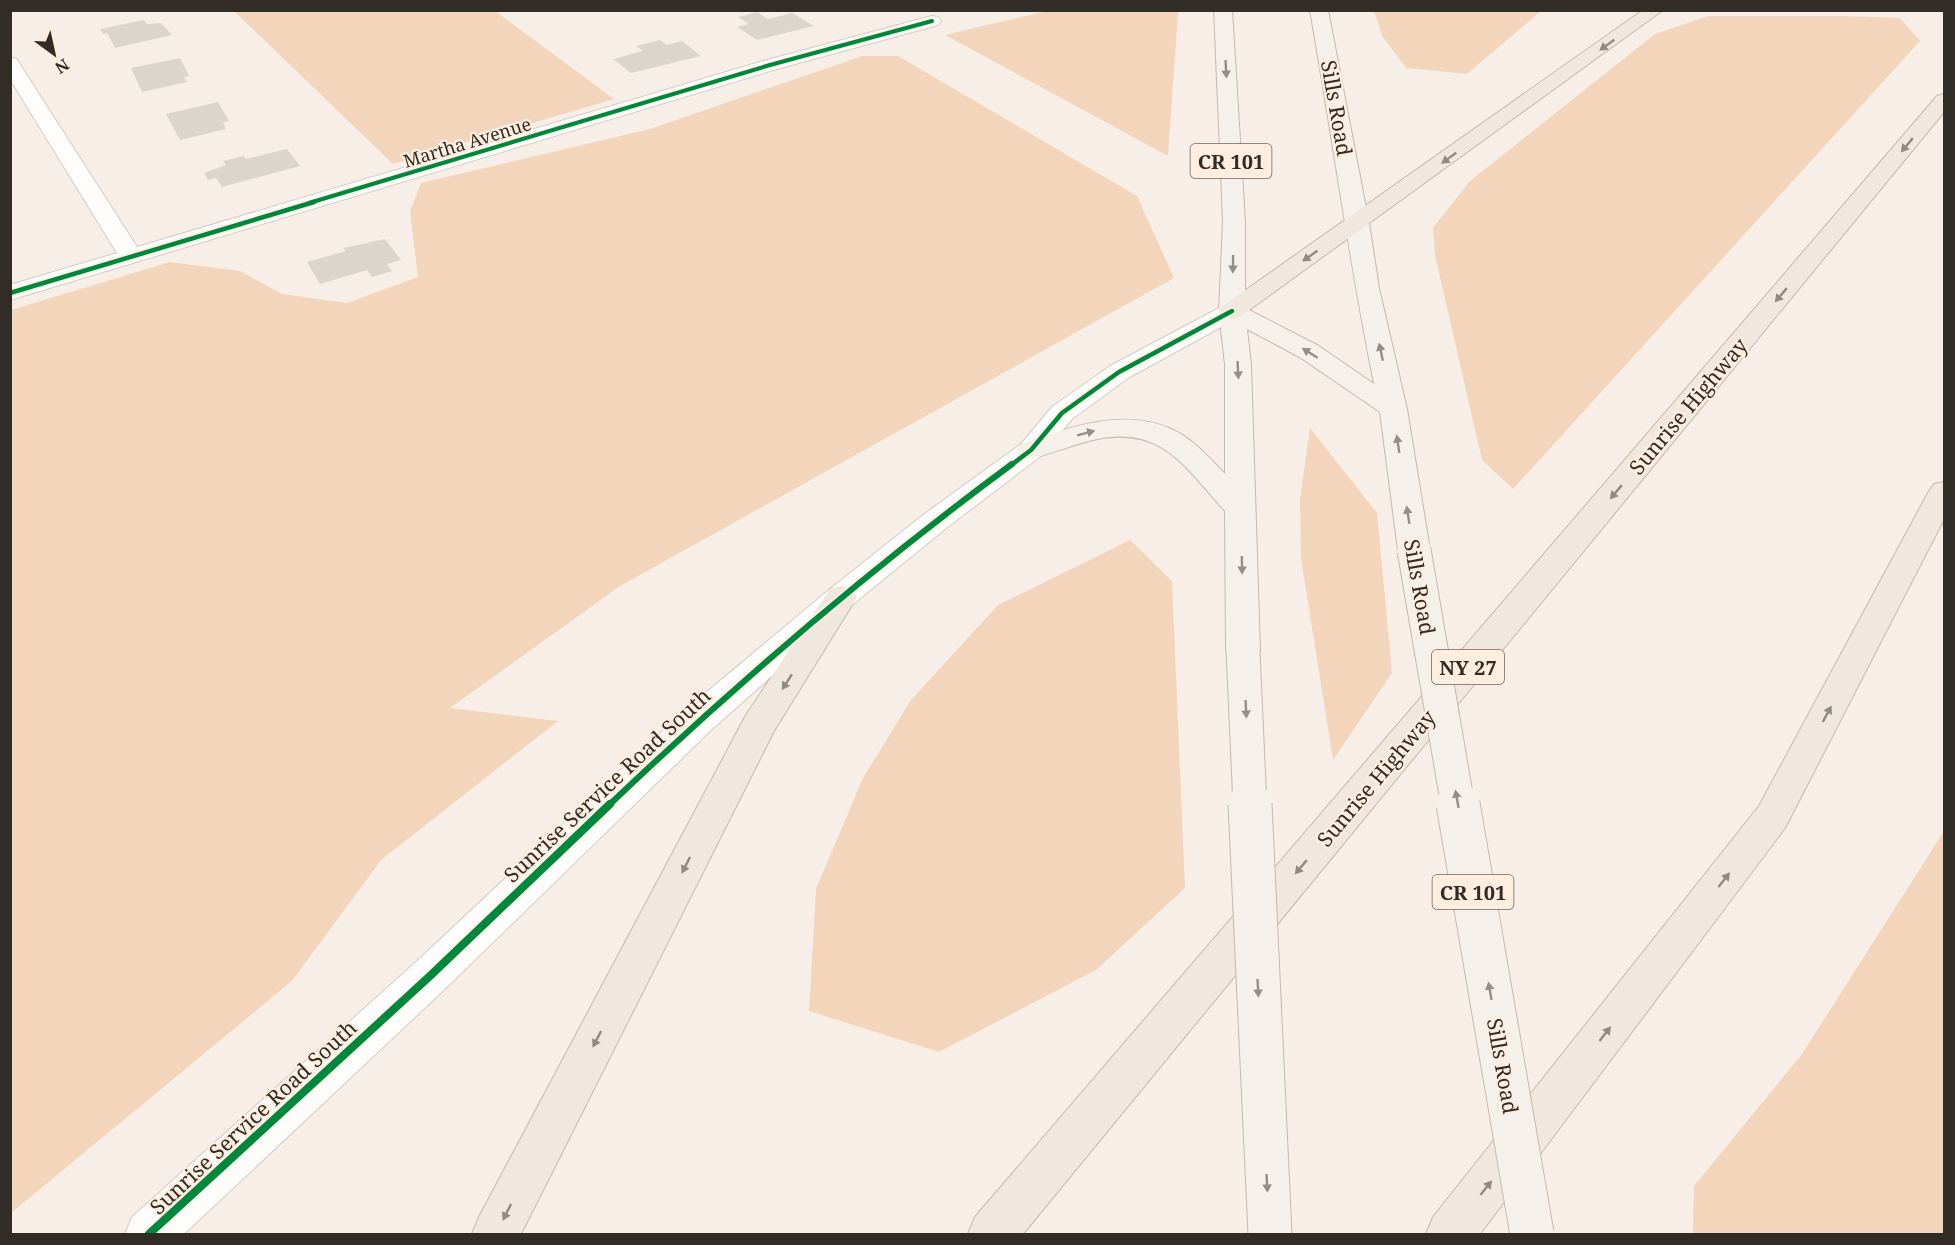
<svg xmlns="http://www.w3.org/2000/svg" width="1955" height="1245" font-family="'Noto Serif',serif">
<rect width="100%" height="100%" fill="#f7efe7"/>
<path fill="#f2d5ba" d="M1051 10 1178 12 1168 156 945 35Z
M234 11H495L614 99 393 164Z
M1374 11V10L1541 11 1467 74 1406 68 1383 37Z
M1708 16H1846L1900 18 1920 41 1513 489 1482 460 1435 255 1433 228 1470 181 1655 34Z
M862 56H898L1137 196 1174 278 620 586 450 708 558 721 381 860 292 981 11 1213V310L170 262 240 271 282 294 347 303 418 277 410 211 421 183 650 129Z
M1310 428 1377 513 1392 673 1333 760 1301 558 1300 499Z
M1130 540 1172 581 1185 888 1096 970 939 1052 809 1011 816 889 863 778 911 700 998 605Z
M1944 831V1234H1693L1694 1186 1802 1054Z"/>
<path fill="#dcd5ce" d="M757 12 768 19 792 13 814 26 757 40 737 27 749 24 738 17Z
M144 20 147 24 161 23 172 35 115 48 107 33 103 34 100 29Z
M660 40 667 45 682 41 701 56 631 73 613 59 643 51 636 46Z
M180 58 189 76 184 77 187 82 142 92 131 68Z
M218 102 229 121 223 122 226 129 180 140 166 114Z
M287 149 300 166 222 187 216 178 208 180 204 173 226 165 223 161 244 156 246 159Z
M385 239 401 260 387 264 392 271 372 277 367 270 320 284 307 262 346 251 343 248Z"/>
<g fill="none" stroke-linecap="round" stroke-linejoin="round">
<g stroke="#d3ccc6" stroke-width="2">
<path id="minor" d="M932 16 938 17 941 21 938 25 777 69 10 300V285L117 253 10 79V57L17 59 19 63 137 247 763 61Z
M1232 303 1241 306 1245 311 1241 316 1128 378 1072 419 1041 456 945 529 852 605 710 731 446 988 184 1234H125L132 1217 416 962 684 711 830 589 923 515 1021 444 1052 407 1110 366 1223 306Z"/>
</g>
<g stroke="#c4b9ad" stroke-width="2">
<path id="major" d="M1214 10H1232L1245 221V308L1319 346 1374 384C1349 260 1332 135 1310 10H1328L1369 223 1379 288 1407 409 1430 550 1425 557 1414 560 1403 557 1398 550 1380 412 1301 358 1247 329 1251 365 1260 651 1255 660 1243 663 1231 660 1226 651 1225 511C1184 466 1161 424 1093 440 1072 445 1052 453 1031 459L1021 456 1017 450 1021 444C1068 428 1120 408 1169 428 1191 437 1209 457 1225 474V365L1219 311 1223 221Z"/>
</g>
<g stroke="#c4b9ad" stroke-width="2">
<path id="highway" d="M1643 10H1663L1241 316 1232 319 1223 316 1219 311 1223 306Z
M1944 94V112L1023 1234H968L975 1217 1937 96Z
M1944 482V519L1785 828 1480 1234H1426L1433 1217 1759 806 1929 491 1934 484Z
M841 586 852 589 857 597 774 731 521 1234H472L479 1217 746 715 830 589Z"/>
</g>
<use href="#minor" fill="#fefdfb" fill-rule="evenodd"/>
<use href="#major" fill="#f5f0ea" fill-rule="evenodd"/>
<use href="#highway" fill="#f0e7de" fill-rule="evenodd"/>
<g stroke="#c4b9ad" stroke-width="35" stroke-linecap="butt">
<path id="major-bridge-far1" d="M1414 550 1458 806
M1243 651 1250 806"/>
</g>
<g stroke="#c4b9ad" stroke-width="45" stroke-linecap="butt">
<path id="major-bridge" d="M1250 804 1270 1234
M1458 804 1532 1234"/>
</g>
<use href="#major-bridge-far1" stroke="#f5f0ea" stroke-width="33"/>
<use href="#major-bridge" stroke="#f5f0ea" stroke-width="43"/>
<g stroke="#feeee0" stroke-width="6">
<path id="cycleway-far3" d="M309 203 770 65 932 21"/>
</g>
<g stroke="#feeee0" stroke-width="8">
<path id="cycleway-far2" d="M10 293 314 202
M1010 466 1031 450 1062 413 1119 372 1232 311"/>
</g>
<g stroke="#feeee0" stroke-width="10">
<path id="cycleway-far1" d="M608 806C736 684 870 569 1012 464"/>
</g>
<g stroke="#feeee0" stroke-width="11">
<path id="cycleway" d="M149 1234 431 975 610 804"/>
</g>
<use href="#cycleway-far3" stroke="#00873e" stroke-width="4"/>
<use href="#cycleway-far2" stroke="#00873e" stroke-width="4.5"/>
<use href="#cycleway-far1" stroke="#00873e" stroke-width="6"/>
<use href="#cycleway" stroke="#00873e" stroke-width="8"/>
</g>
<defs><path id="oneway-solid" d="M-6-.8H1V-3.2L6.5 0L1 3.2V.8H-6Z" transform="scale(1.5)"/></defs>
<g fill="#918a82">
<use href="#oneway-solid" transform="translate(1607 45) rotate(144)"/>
<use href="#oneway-solid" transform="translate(1907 145) rotate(130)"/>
<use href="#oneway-solid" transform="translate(1449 158) rotate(144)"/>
<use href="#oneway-solid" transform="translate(1310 256) rotate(145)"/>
<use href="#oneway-solid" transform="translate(1781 295) rotate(130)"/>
<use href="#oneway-solid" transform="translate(1616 492) rotate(130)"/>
<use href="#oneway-solid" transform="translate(787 682) rotate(123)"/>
<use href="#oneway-solid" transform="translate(1827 714) rotate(-62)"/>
<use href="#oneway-solid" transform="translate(686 865) rotate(117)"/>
<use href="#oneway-solid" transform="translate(1301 867) rotate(130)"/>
<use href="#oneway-solid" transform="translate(1724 880) rotate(-52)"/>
<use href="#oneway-solid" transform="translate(1605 1034) rotate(-52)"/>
<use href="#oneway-solid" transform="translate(597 1039) rotate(117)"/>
<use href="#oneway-solid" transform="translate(1486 1188) rotate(-52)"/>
<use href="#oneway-solid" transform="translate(507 1212) rotate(117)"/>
</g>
<g fill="#948e88">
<use href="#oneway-solid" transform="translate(1226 69) rotate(87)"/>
<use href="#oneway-solid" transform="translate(1233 264) rotate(91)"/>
<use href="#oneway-solid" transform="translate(1381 352) rotate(-102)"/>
<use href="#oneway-solid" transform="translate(1310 353) rotate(-148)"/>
<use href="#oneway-solid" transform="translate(1238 370) rotate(87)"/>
<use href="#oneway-solid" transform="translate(1086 433) rotate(-15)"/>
<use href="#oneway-solid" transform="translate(1398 444) rotate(-98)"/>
<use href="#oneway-solid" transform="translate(1408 515) rotate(-99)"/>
<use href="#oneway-solid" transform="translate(1242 565) rotate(89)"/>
<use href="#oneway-solid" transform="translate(1246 709) rotate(87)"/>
<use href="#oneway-solid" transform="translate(1457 799) rotate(-100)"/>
<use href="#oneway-solid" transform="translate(1258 988) rotate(87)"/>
<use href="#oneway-solid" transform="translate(1490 991) rotate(-100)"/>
<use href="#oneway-solid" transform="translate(1267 1183) rotate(87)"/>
</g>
<g text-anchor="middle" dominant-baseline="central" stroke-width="4.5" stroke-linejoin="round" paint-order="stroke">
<g font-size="18" fill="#322c27" stroke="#feeee0">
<text transform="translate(467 142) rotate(-17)">Martha Avenue</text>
</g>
<g fill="#feeee0" stroke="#6f665e" stroke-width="1.5">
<rect x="1190.5" y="144" width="81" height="34" rx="4.5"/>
<rect x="1432" y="650" width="72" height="34" rx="4.5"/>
<rect x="1432.5" y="875" width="81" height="34" rx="4.5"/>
</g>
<g font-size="20" font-weight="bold" fill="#322c27">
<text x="1231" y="161">CR 101</text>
<text x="1468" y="667">NY 27</text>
<text x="1473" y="892">CR 101</text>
</g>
<g font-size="21" fill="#322c27" stroke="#feeee0">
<text transform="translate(1337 108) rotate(80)">Sills Road</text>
<text transform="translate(1688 406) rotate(-50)">Sunrise Highway</text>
<text transform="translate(1420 587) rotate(80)">Sills Road</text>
<text transform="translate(1376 778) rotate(-50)">Sunrise Highway</text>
<text transform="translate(607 785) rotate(-43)">Sunrise Service Road South</text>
<text transform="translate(1503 1066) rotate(80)">Sills Road</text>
<text transform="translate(253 1117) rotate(-43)">Sunrise Service Road South</text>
</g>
</g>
<rect width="1955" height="1245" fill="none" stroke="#322c27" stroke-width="24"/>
<g transform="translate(54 54) rotate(147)" stroke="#feeee0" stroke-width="4.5" paint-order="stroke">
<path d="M0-4.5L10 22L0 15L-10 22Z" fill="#322c27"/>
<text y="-9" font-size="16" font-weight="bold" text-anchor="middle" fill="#322c27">N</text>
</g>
</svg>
